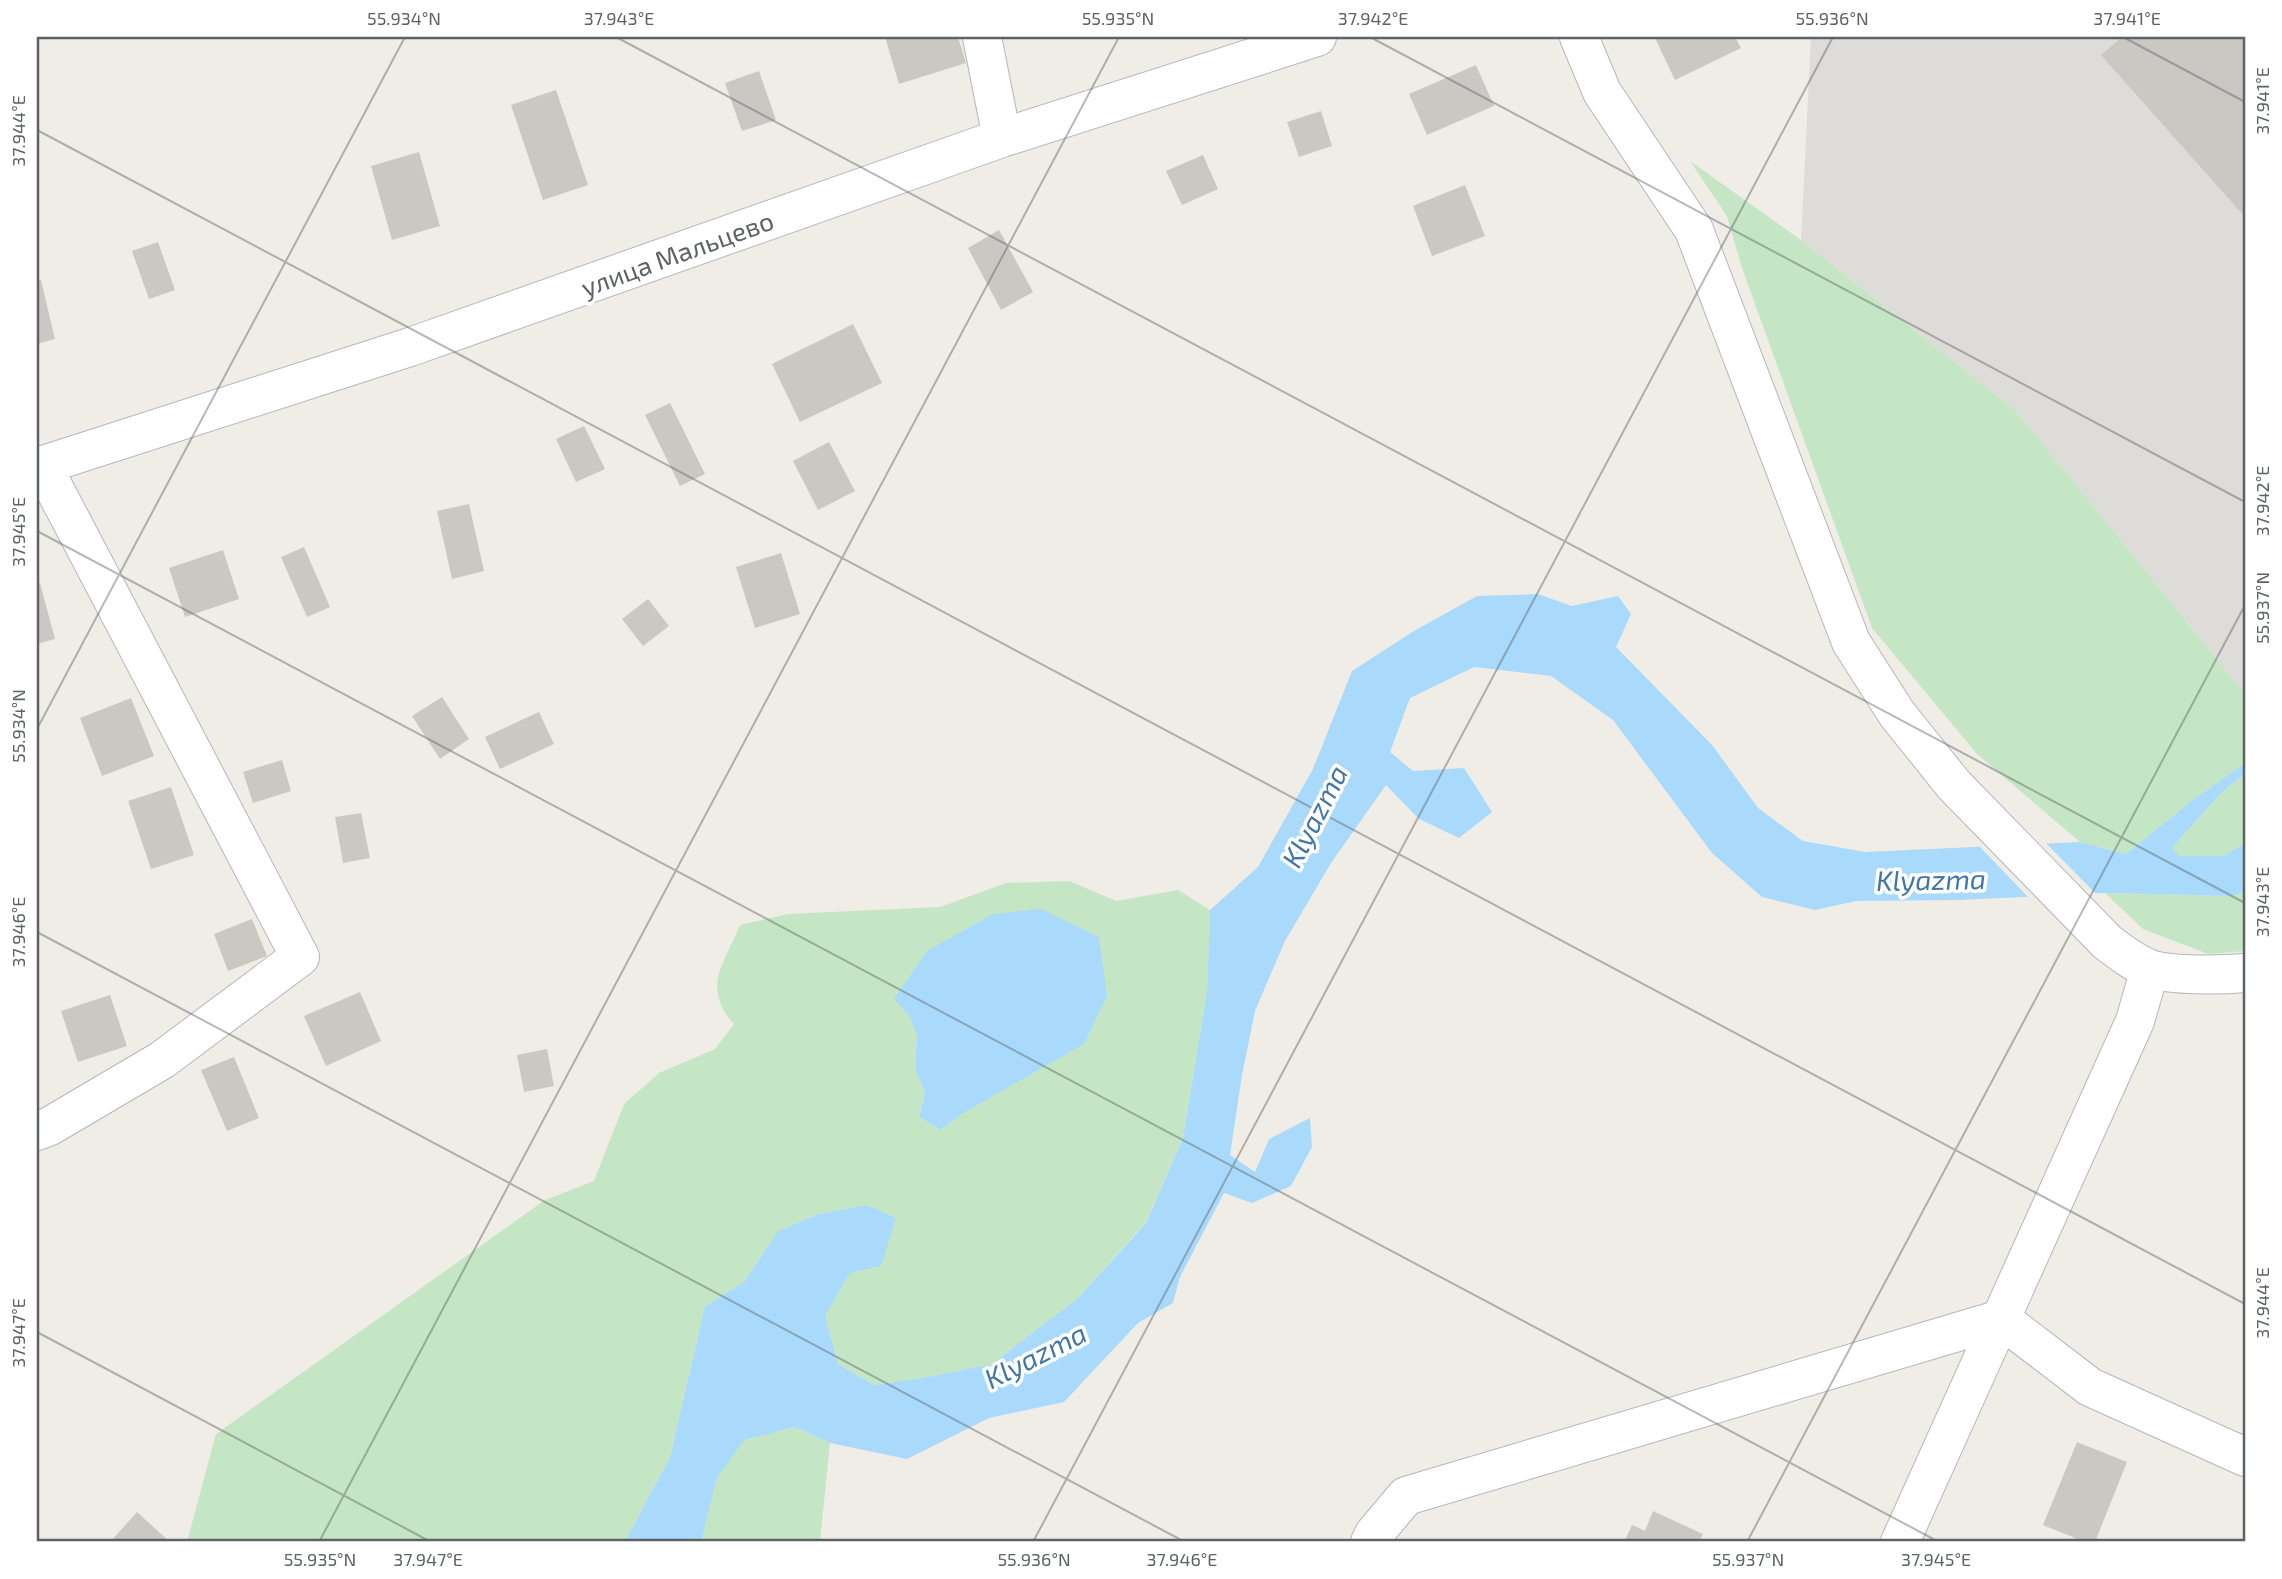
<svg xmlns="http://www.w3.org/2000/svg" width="2282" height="1579" font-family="'Exo 2',sans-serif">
<rect width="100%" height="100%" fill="#efede6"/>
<path fill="#dedcd8" d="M1811 37H2245V694L2017 412 1801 240Z"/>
<path fill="#c5e6c4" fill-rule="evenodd" d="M1690 161 1801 240 2017 412 2245 694V763L2194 799 2126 854 2080 842 1977 754 1872 628 1742 268 1727 216Z
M2245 774V843L2225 856H2178L2172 848 2222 792Z
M1069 881 1116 901 1178 890 1210 910 1207 992 1183 1138 1146 1222 1078 1298 992 1364 934 1376 874 1385 838 1364 825 1316 850 1273 867 1205 819 1214 778 1231 744 1282 705 1306 670 1457 625 1542H187L216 1434 545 1200 594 1181 624 1104 659 1073 715 1049 734 1024C701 987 724 964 740 925L788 914 940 907 1006 883ZM910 1017 1017 1081 965 1112 940 1130 919 1117 925 1093 915 1068 917 1036Z
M2245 892V951L2208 954 2143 929 2105 893 2232 896Z
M795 1427 830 1443 820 1542H701L717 1478 743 1440Z"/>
<path fill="#a9dafc" d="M1538 594 1572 606 1618 596 1631 614 1616 647 1712 745 1758 808 1803 841 1865 852 2080 842 2126 854 2194 799 2245 763V774L2222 792 2172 848 2179 856H2224L2245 843V892L2232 896 2105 893 1958 900 1856 901 1815 910 1762 897 1712 853 1613 720 1551 676 1474 667 1410 698 1390 752 1413 771 1464 768 1492 812 1459 838 1419 819 1386 785 1331 863 1285 941 1255 1011 1242 1075 1230 1155 1255 1172 1269 1139 1310 1118 1312 1147 1291 1186 1252 1203 1224 1193 1180 1277 1173 1303 1138 1323 1064 1402 989 1418 907 1459 830 1443 795 1427 744 1440 717 1478 701 1542H625L670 1457 705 1306 744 1282 778 1231 819 1214 867 1205 896 1218 881 1266 850 1273 825 1316 838 1364 874 1385 934 1376 992 1364 1078 1298 1146 1223 1183 1138 1207 992 1210 910 1258 867 1313 769 1352 671 1414 631 1477 596Z
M1041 909 1099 937 1107 996 1084 1044 965 1112 940 1130 919 1117 925 1093 915 1068 917 1036 910 1017 894 999 927 951 993 914Z"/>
<path fill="#efede6" d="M2043 840 2098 896 2031 900 1976 843Z"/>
<path fill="#cbc8c3" d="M885 37H958L966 63 899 84Z
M1657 37H1735L1741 48 1675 80 1655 38Z
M2122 37H2245V217L2101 55Z
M1476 65 1494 106 1427 135 1409 94Z
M759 71 776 120 742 131 725 83Z
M556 90 588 185 543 200 511 105Z
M1321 111 1332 146 1299 157 1287 122Z
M419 152 440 226 392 240 371 166Z
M1203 155 1218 189 1182 205 1166 171Z
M1465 185 1485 236 1432 256 1413 206Z
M999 230 1033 292 1001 310 968 248Z
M158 242 175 290 149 299 132 251Z
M41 280 55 339 37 344V281Z
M853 324 882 383 800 422 772 364Z
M670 403 705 474 680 486 645 415Z
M584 426 605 469 576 482 556 439Z
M829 442 855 491 818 510 793 461Z
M469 504 484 571 452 579 437 511Z
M304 547 330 607 307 617 281 557Z
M223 550 239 599 185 617 169 568Z
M781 553 800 614 755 628 736 567Z
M40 583 55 639 37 644V584Z
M648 599 669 626 643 646 622 619Z
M442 697 469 739 440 759 412 716Z
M131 698 154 756 102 776 80 718Z
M539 712 554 744 500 769 485 737Z
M282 760 291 791 253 803 243 772Z
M171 787 194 855 151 869 128 801Z
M361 813 370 858 343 863 335 817Z
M252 919 267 956 228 971 214 934Z
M360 992 381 1041 326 1066 304 1016Z
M110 995 127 1046 78 1062 61 1011Z
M547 1049 554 1086 524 1092 517 1055Z
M234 1057 259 1118 227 1131 201 1070Z
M2077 1442 2127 1462 2095 1542H2085L2043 1525Z
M1653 1511 1703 1534 1699 1542H1624L1632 1525 1645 1531Z
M137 1512 170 1542H110Z"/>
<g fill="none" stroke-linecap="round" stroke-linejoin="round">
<g stroke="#b3b7ba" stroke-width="40">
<path id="minor" d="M982 37 1002 138
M1579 37 1602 92 1694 230 1851 642 1897 714 1954 785 2107 942C2120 952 2134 963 2150 969 2172 976 2222 975 2245 973
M37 467 410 347 1002 138 1317 37
M37 1131 50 1126 162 1060 300 957 42 465
M1370 1542 1374 1534 1406 1496 2001 1319 2090 1387 2245 1457
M1900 1542 2135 1021 2150 969"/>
</g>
<use href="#minor" stroke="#fff" stroke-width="38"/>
</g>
<path fill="none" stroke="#5e6266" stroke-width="2" stroke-opacity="0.45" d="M616 37 2245 903M1370 37 2245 502M2123 37 2245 102M37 130 2245 1304M37 531 1939 1542M37 729 405 37M37 932 1185 1542M37 1332 431 1542M319 1542 1119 37M1033 1542 1833 37M1747 1542 2245 605"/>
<g text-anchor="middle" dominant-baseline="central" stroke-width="7" stroke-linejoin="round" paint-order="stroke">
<g font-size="26" fill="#5e6266" stroke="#fff">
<text transform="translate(677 253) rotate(-20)">улица Мальцево</text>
</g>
<g font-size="28" font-style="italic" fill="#4276a6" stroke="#fff">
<text transform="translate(1314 816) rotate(-63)">Klyazma</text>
<text transform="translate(1931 879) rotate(-1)">Klyazma</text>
<text transform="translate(1035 1355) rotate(-27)">Klyazma</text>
</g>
</g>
<rect width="2282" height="1579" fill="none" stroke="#ffffff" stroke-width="77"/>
<rect x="38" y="38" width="2206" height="1502" fill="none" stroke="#5e6266" stroke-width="2.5"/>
<g font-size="18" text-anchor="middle" fill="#5e6266">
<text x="404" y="25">55.934°N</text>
<text x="619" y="25">37.943°E</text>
<text x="1118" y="25">55.935°N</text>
<text x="1373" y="25">37.942°E</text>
<text x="1832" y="25">55.936°N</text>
<text x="2127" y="25">37.941°E</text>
<text transform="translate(2263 101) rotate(-90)" y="6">37.941°E</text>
<text transform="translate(19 131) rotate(-90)" y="6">37.944°E</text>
<text transform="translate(2263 501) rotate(-90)" y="6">37.942°E</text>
<text transform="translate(19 532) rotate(-90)" y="6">37.945°E</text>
<text transform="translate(2263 608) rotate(-90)" y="6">55.937°N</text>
<text transform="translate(19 726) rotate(-90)" y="6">55.934°N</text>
<text transform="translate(2263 902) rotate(-90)" y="6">37.943°E</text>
<text transform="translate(19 932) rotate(-90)" y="6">37.946°E</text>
<text transform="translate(2263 1303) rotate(-90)" y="6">37.944°E</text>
<text transform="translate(19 1333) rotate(-90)" y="6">37.947°E</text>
<text x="320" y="1566">55.935°N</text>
<text x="428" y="1566">37.947°E</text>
<text x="1034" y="1566">55.936°N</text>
<text x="1182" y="1566">37.946°E</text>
<text x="1748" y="1566">55.937°N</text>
<text x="1936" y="1566">37.945°E</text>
</g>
</svg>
